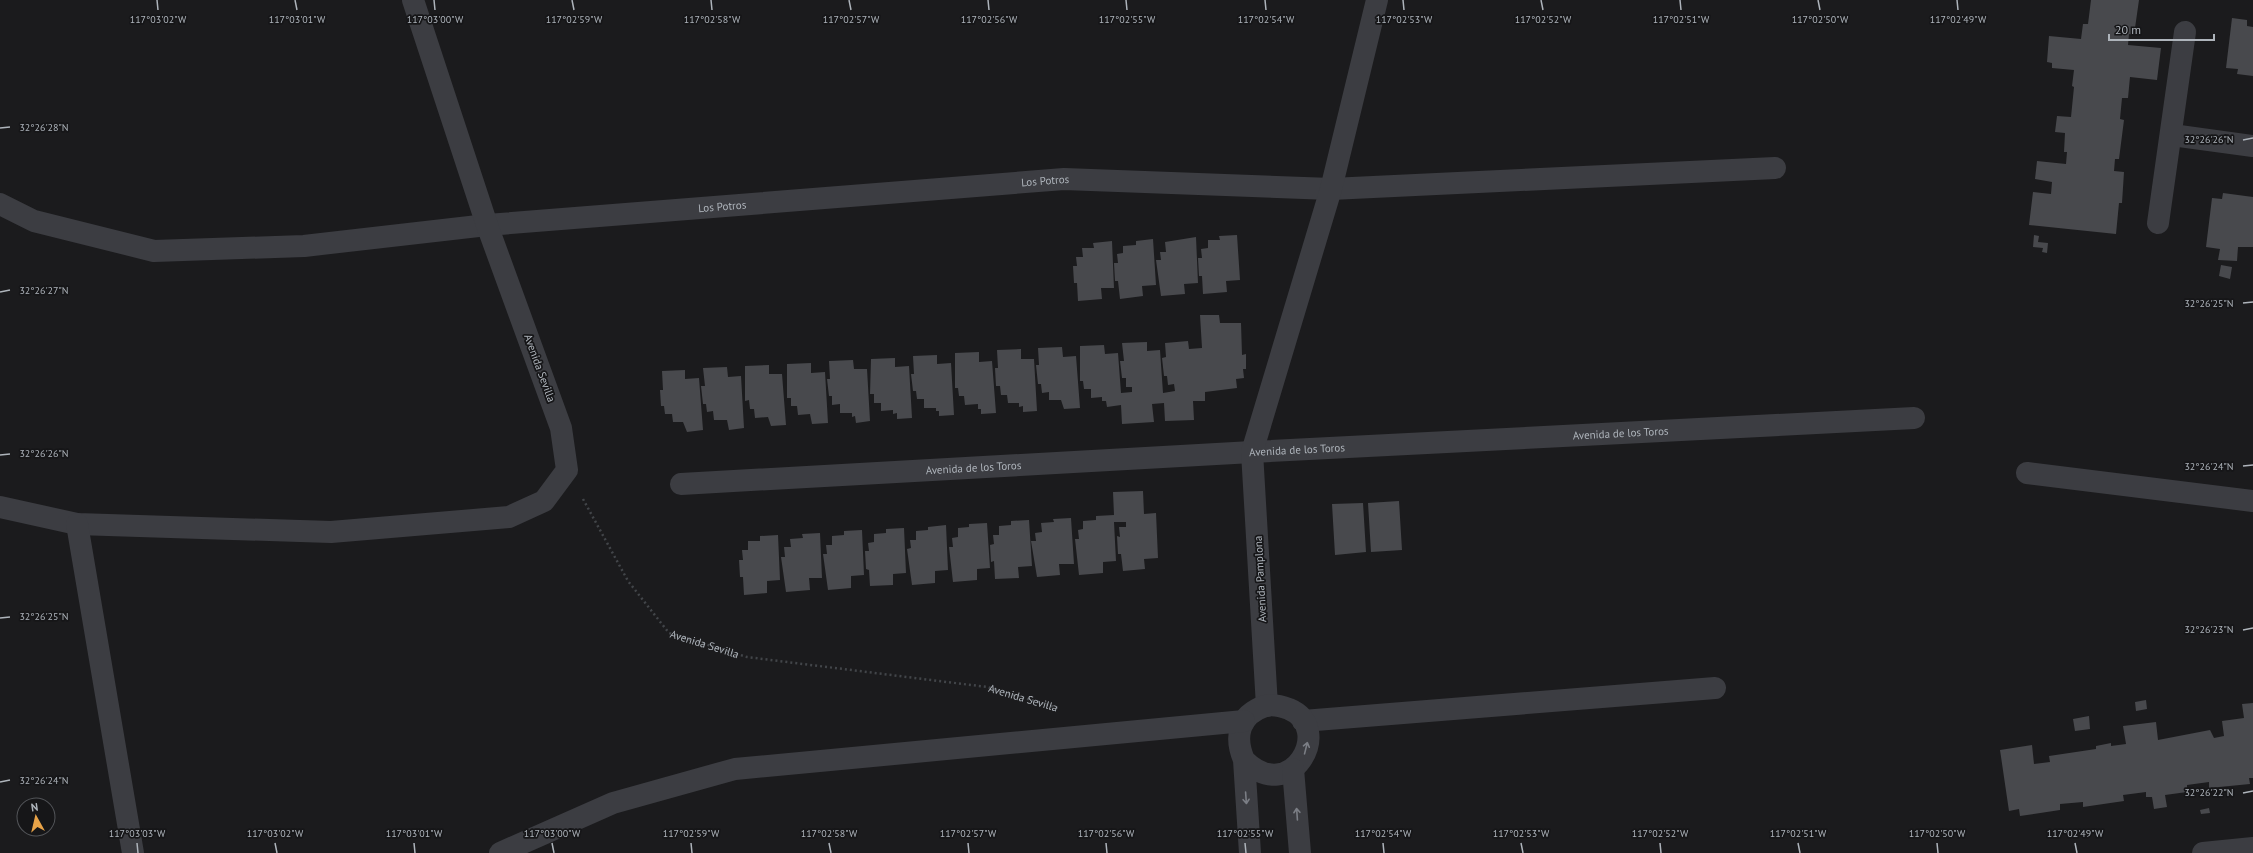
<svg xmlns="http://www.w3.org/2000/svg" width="2253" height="853" font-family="'PT Sans',sans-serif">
<rect width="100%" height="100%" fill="#1b1b1d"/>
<path fill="#48494d" d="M2091 0H2139L2134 35 2129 34 2128 45 2161 48 2157 80 2130 77 2128 98H2122L2120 119 2124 120 2119 159H2115L2114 171 2124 172 2122 203H2119L2116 234 2029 225 2033 192 2051 194 2052 182 2035 179 2037 161 2066 164 2067 152H2064L2065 133 2055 132 2057 116 2071 117 2074 87 2072 86 2074 70 2052 68V63L2047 62 2049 36 2081 39 2083 24H2088Z
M2232 18 2247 20V26L2253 27V76L2237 74 2238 69 2226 68Z
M2223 193 2253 197V247H2238L2237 261 2218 260 2220 249 2206 247 2212 198 2222 199Z
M1237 235 1240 280 1226 281 1227 292 1203 294 1202 276H1199L1198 258H1202L1201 249 1208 248V240H1220L1219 236Z
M2034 235 2039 236 2038 242 2048 243 2047 253 2042 252 2043 248 2033 247Z
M1196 237 1198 283 1184 284 1185 294 1161 296 1156 260H1161L1160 252H1166L1165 242Z
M1153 239 1156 285 1142 286 1143 296 1120 299 1118 281H1115L1114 263H1118L1117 254 1123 253V246L1136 245V241Z
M1112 241 1114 288H1101L1102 299 1078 301 1077 283H1074L1073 266H1077L1076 257H1083L1082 248H1094L1093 243Z
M2221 265 2232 267 2230 279 2219 276Z
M1200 315H1219L1220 323H1241L1242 355 1246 354V369H1243L1244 378 1236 379 1237 388 1205 392V401H1193L1194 420 1165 421 1164 403 1152 404 1154 422 1122 424 1121 405 1107 407 1106 401H1102V397L1091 398V389H1084L1083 381H1080V346L1104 345 1105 354 1118 353 1121 393 1132 392V387H1126V378H1122L1120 361H1124L1122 343 1147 342V351L1160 350 1163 393 1175 391 1174 384 1168 385 1167 376H1164L1162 358 1166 357 1165 343 1188 341 1189 349 1202 348Z
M1062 347 1063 357 1076 356 1080 408 1064 409 1061 400H1049V392L1042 393 1041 384H1038L1036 365H1039L1038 348Z
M1021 349V359H1034L1037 411 1023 412V406L1019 407V403H1008L1007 395H1001L1000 386H996L995 368H998L997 350Z
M979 352V362L992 361 996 413 981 414V409H978V404L965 405 964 396H959L958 388H955V353Z
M937 355V364L951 363 954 415 939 416V411H936V408H924V399H917L916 391H913L911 374H914L913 356Z
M895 358V367L909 366 912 418 897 419V413L893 414V410L881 411V403H874V394H870L871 359Z
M853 360 854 369H867L870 421 856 423 855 416 852 417V413H840V404L832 405V396H829L827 379H830L829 361Z
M811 363V373L825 372 828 423 812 424 810 414 798 415 797 406H791V398H787V364Z
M769 365V374H782L786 425 771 426 768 417 755 418 754 409H750L749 400 745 401V366Z
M727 367 728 377 741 376 744 428 729 430 727 420H714L713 411 707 412 706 404H703L701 386H705L703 368Z
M685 370V379L699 378 703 430 687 432 683 422H673L672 414H665L664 406H661L660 390H663L662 371Z
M1143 491 1144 514 1156 513 1158 558 1144 559 1145 569 1123 571 1121 554H1118L1117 536 1120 537 1119 527H1126V522H1114L1116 561 1103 562V573L1079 575 1075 539H1079L1078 530 1083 529V521L1096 520V516L1114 515 1113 492Z
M1399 501 1402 550 1371 552 1368 503Z
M1363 503 1366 552 1335 555 1332 504Z
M1071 518 1074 564H1059L1060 575 1037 577 1031 541H1036L1035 533 1042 532 1041 523 1054 522 1053 519Z
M1029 520 1032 566 1018 567 1019 578 995 579 994 561 991 562 990 545 994 544 993 535H999V526L1011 525V521Z
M987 523 990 568 977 569V580L953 582 949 547H953L952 538 958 537V528L969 527V524Z
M946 525 948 570 935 571V583L912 585 907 549 911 548 910 540H916V531L928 530V527Z
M904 528 906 573 893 574V585L870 586 869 570 866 569 865 551H869L868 543 874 542V534L886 533V529Z
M862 530 864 575 851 576V588L828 590 823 554H827L826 545H832V536L844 535V531Z
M820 533 822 578H809L810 590 786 592 781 557H785L784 547H791L790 539 803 538 802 534Z
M778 535 780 580 767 581V593L744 595 743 577H740L739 560H743L742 550H748V541H760V536Z
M2146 700 2147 709 2136 711 2135 702Z
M2253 703V778H2249L2250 784 2209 788V782L2187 785V792L2165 795 2167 807 2154 809 2152 797H2146V792L2123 795 2124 801 2083 807V802L2060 804V810L2020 816 2019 809 2009 811 2000 750 2032 745 2034 764 2050 762 2049 756 2096 749V746L2111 743V746L2126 744 2123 726 2156 722 2158 740 2210 730 2214 738 2224 736 2222 721 2244 718 2242 704Z
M2089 716 2090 729 2075 731 2073 719Z
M2209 808 2210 813 2201 814 2200 810Z"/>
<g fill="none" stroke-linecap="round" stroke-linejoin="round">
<path stroke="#424549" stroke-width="2.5" stroke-dasharray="2 3" stroke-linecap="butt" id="s1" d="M583 499 628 581 669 633 747 657 987 687 1058 708"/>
<g stroke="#3c3d42" stroke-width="22">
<path d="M2172 135 2253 146"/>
<path id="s2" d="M0 204 34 221 154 251 304 246 487 225 1064 179 1331 189 1775 168"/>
<path d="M2158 223 2185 32"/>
<path d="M2027 473 2253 501"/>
<path id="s3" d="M681 484 1252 452 1914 418"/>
<path d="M0 507 77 524 331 532 509 517 544 501 567 470 561 428 487 225 413 0"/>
<path d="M77 524 133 853"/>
<path d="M1267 706 1252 452 1331 189 1377 0"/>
<path d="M1303 721 1715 688"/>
<path d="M1244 760C1291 807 1335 728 1289 709 1281 706 1273 704 1265 706 1239 715 1234 736 1244 760L1250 853"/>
<path d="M1293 769 1300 853"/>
<path d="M500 853 613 803 735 769 1244 721"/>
<path d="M2203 853 2253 848"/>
</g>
</g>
<defs><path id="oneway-shaft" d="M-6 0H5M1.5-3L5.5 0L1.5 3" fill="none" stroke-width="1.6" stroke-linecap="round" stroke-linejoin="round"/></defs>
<g stroke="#7b7e85">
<use href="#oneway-shaft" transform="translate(1306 748) rotate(-76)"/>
<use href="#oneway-shaft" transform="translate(1246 798) rotate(86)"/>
<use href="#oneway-shaft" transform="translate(1297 814) rotate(-94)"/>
</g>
<path fill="none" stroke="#aeb4bb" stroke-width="1.5" d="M157 0 158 10M295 0 297 10M434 0 435 10M572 0 574 10M711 0 712 10M849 0 851 10M988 0 989 10M1126 0 1127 10M1265 0 1266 10M1403 0 1404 10M1541 0 1543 10M1680 0 1681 10M1818 0 1820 10M1957 0 1958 10M0 128 10 127M2243 140 2253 138M0 292 10 290M2243 303 2253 302M0 455 10 454M2243 466 2253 465M0 618 10 617M2243 630 2253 628M0 782 10 780M2243 793 2253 791M137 843 138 853M275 843 277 853M414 843 415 853M552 843 554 853M691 843 692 853M829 843 831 853M968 843 969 853M1106 843 1107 853M1245 843 1246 853M1383 843 1384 853M1521 843 1523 853M1660 843 1661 853M1798 843 1800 853M1937 843 1938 853M2075 843 2077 853"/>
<g text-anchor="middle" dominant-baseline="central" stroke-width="3.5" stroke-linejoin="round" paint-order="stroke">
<g font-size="11" fill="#aeb4bb" stroke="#161618">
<text stroke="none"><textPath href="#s2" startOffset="1056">Los Potros</textPath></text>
<text stroke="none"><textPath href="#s2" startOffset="732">Los Potros</textPath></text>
<text transform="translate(540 368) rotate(70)">Avenida Sevilla</text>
<text stroke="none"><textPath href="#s3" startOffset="941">Avenida de los Toros</textPath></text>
<text stroke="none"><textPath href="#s3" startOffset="617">Avenida de los Toros</textPath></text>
<text stroke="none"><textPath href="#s3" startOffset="293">Avenida de los Toros</textPath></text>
<text transform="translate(1260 579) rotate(-93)">Avenida Pamplona</text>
<text stroke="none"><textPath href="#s1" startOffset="197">Avenida Sevilla</textPath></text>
<text stroke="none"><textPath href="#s1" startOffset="521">Avenida Sevilla</textPath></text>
</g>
</g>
<g font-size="10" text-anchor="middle" fill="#aeb4bb" stroke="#161618" stroke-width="3.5" stroke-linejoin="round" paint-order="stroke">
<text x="158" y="23">117°03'02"W</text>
<text x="297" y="23">117°03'01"W</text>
<text x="435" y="23">117°03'00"W</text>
<text x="574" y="23">117°02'59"W</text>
<text x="712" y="23">117°02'58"W</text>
<text x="851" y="23">117°02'57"W</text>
<text x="989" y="23">117°02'56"W</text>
<text x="1127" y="23">117°02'55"W</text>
<text x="1266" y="23">117°02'54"W</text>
<text x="1404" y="23">117°02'53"W</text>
<text x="1543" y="23">117°02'52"W</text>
<text x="1681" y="23">117°02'51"W</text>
<text x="1820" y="23">117°02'50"W</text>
<text x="1958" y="23">117°02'49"W</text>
<text x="44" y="131">32°26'28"N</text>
<text x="2209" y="143">32°26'26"N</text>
<text x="44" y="294">32°26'27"N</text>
<text x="2209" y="307">32°26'25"N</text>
<text x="44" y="457">32°26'26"N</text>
<text x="2209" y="470">32°26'24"N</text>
<text x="44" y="620">32°26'25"N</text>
<text x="2209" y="633">32°26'23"N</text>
<text x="44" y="784">32°26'24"N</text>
<text x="2209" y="796">32°26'22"N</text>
<text x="137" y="837">117°03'03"W</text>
<text x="275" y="837">117°03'02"W</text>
<text x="414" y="837">117°03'01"W</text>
<text x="552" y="837">117°03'00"W</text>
<text x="691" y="837">117°02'59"W</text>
<text x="829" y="837">117°02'58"W</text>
<text x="968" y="837">117°02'57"W</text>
<text x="1106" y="837">117°02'56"W</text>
<text x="1245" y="837">117°02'55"W</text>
<text x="1383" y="837">117°02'54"W</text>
<text x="1521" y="837">117°02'53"W</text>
<text x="1660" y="837">117°02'52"W</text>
<text x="1798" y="837">117°02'51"W</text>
<text x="1937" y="837">117°02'50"W</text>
<text x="2075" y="837">117°02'49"W</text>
</g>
<g transform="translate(36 817) rotate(352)"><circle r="19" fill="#161618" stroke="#535559"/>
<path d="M0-3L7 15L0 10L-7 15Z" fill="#e8a348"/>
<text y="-6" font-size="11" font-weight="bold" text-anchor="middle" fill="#aeb4bb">N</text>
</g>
<path d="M2109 34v6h105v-6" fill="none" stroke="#aeb4bb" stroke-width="2"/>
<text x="2115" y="34" font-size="12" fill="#aeb4bb" stroke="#161618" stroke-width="3" paint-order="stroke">20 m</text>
</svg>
